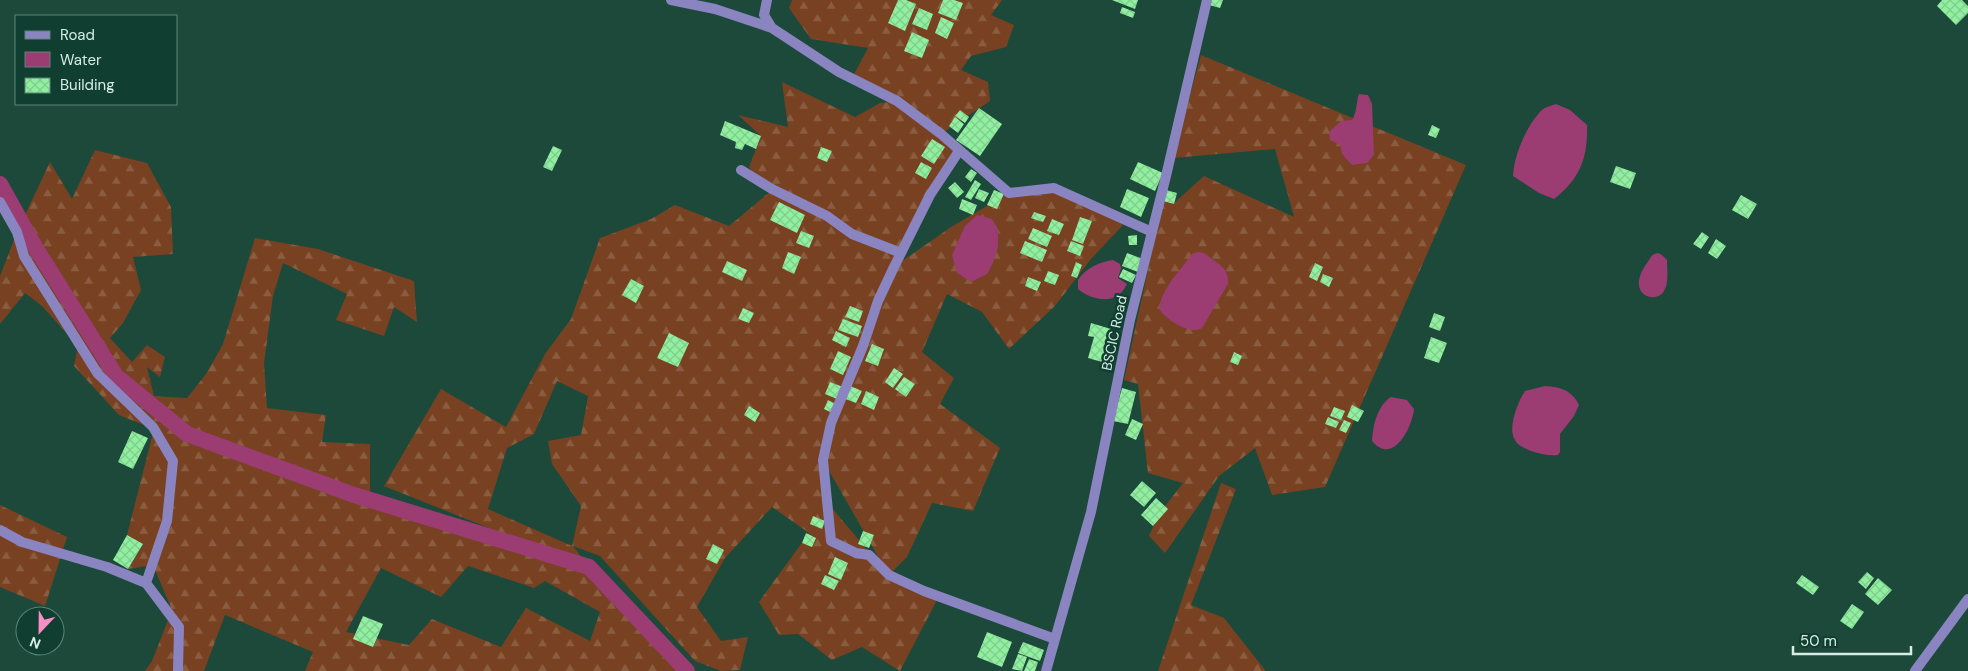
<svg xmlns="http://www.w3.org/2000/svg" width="1968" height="671" font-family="'DM Sans',sans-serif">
<defs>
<pattern id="forest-firs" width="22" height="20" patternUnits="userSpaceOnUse" patternTransform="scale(1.25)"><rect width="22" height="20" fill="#784121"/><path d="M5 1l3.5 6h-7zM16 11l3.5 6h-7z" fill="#8a5d41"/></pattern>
<pattern id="building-cross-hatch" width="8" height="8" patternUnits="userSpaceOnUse" patternTransform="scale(1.25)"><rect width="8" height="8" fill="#91efa0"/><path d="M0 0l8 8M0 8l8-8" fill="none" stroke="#81cd8e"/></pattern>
</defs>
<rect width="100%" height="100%" fill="#1c493a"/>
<path fill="url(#forest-firs)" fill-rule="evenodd" d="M792 0H1002L991 15 1014 25 1006 47 971 56 961 70 988 82 990 101 941 134 959 151 895 266 951 227 1009 193 1054 188 1095 204 1123 225 1090 260 1055 306 1009 349 982 312 947 294 922 352 954 378 940 404 1000 448 973 511 932 503 907 557 889 575 937 600 900 671 862 647 832 660 798 634 779 635 759 602 809 533 772 507 725 558 697 607 721 641 748 637 740 670 721 671 695 661 600 556 573 546 589 567 687 671H305L313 652 225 615 204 671H145L152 661 172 610 153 565 128 569 143 545 127 535 154 429 119 415 74 366 78 346 42 306 25 293 0 324V276L17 232 50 162 72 199 95 150 147 163 171 207 173 254 133 257 141 290 123 323 110 338 132 362 147 345 165 357 160 377 147 367 154 396 187 398 206 374 223 344 255 238 318 249 414 281 417 322 394 307 384 336 336 320 347 294 283 263 273 296 264 363 267 408 326 415 322 442 370 444V498L579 564 384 486 441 389 506 427 545 354 571 319 600 238 651 219 675 205 729 226 772 190 759 181 749 167 761 136 738 115 788 127 782 82 855 117 880 103 889 102 852 78 868 48 811 39 789 8ZM119 378 154 396 184 431ZM557 381 588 396 581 435 548 441 552 464 581 506 572 546 488 509 507 448 534 434ZM824 462 887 572H886L826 501ZM468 566 534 588 545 581 600 612 590 641 526 608 501 647 432 619 409 645 346 632 381 568 441 597Z
M1201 55 1466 165 1325 487 1272 495 1255 448 1219 476 1165 553 1149 536 1159 514 1183 483 1148 473 1138 384 1124 380 1163 201 1174 203 1204 176 1294 217 1275 149 1173 158Z
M1221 483 1236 489 1191 605 1224 618 1265 670V671H1158Z
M0 505 67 537 45 606 0 587Z"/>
<path fill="#9b3c72" d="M1359 94 1368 95 1372 104 1374 155 1367 163 1352 165 1342 154 1340 145 1330 140 1329 132 1341 121 1352 120C1357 112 1356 103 1359 94Z
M1556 104 1570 110 1587 125C1588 158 1580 179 1554 199L1539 193 1513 176C1514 156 1525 129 1539 113 1544 107 1550 106 1556 104Z
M977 215 992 219 998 229V247L993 263 987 274 971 282 957 273 952 255 965 226Z
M1199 252 1204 253C1216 263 1230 267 1228 284L1202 328C1191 336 1165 319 1159 309 1162 287 1180 271 1193 253Z
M1658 253 1662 255 1667 260C1667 269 1669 283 1664 291 1656 305 1624 295 1647 263 1651 258 1651 254 1658 253Z
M1113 260 1120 264 1121 268 1118 278 1127 284C1117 306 1093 301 1078 289V280C1086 268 1099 262 1113 260Z
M1545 386C1560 387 1572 390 1579 405L1574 416 1560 434V452L1558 455C1548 456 1541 454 1531 451 1525 448 1518 446 1515 440 1507 429 1518 401 1525 391Z
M1391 397 1407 400 1414 409C1412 428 1393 466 1372 441 1373 426 1377 406 1391 397Z"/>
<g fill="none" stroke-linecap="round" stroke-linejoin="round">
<path stroke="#9b3c72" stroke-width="16" d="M0 184 35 247 116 376 187 434 354 495 589 567 687 671"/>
</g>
<path fill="url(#building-cross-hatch)" d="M898 0H906L916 4 905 31 888 23Z
M943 0H954L963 3 956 20 938 13Z
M1112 0H1138L1135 9Z
M1211 0H1223L1220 8 1209 5Z
M1942 0H1962L1968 6V13L1956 25 1937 6Z
M1122 7 1135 12 1133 18 1120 13Z
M919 8 933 14 927 30 912 24Z
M941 17 954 23 947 39 935 33Z
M912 32 929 40 922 58 904 51Z
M979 108 1002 124 980 156 956 140Z
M960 110 969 117 965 123 955 116Z
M955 117 964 124 958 133 949 126Z
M725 121 761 136 756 149 745 144 742 150 735 148 736 142 720 135Z
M1432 125 1440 129 1436 138 1428 135Z
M932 139 945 147 934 164 921 156Z
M553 146 562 150 552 171 543 167Z
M821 147 832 151 827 162 817 158Z
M921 162 932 168 926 179 915 173Z
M1138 162 1163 173 1155 191 1130 179Z
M1616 166 1636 173 1630 189 1610 182Z
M971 169 977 173 971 182 965 177Z
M975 180 981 184 971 200 965 197Z
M955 182 964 192 957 198 948 188Z
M979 189 989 193 984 202 975 198Z
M1127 189 1149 198 1141 217 1120 207Z
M994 190 1004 194 997 209 987 205Z
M1166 190 1177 193 1174 204 1163 201Z
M1741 195 1757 204 1748 219 1732 210Z
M962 199 977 205 973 215 959 209Z
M779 202 805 215 797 233 770 220Z
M1034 212 1046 216 1043 222 1031 218Z
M1080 217 1092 221 1083 244 1072 240Z
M1052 219 1064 224 1059 235 1047 231Z
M1033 228 1052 236 1047 247 1028 239Z
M801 231 814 236 809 248 796 243Z
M1702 232 1709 237 1701 249 1693 244Z
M1137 235V245H1129L1128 236Z
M1716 239 1726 246 1717 259 1708 253Z
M1025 241 1047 250 1042 262 1020 253Z
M1071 241 1084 246 1080 256 1067 251Z
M788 252 801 257 794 274 782 268Z
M1127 253 1143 259 1138 272 1122 266Z
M727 261 747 270 742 281 722 272Z
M1076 262 1082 265 1077 278 1071 276Z
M1315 263 1323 267 1317 281 1309 277Z
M1123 269 1136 275 1132 283 1119 277Z
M1048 271 1059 275 1055 285 1044 281Z
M1323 274 1333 278 1329 287 1320 282Z
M1028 277 1041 282 1037 291 1025 286Z
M631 279 644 286 636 303 622 295Z
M850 306 863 311 859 322 845 317Z
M743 308 754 313 749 323 738 319Z
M1434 313 1445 317 1440 331 1429 327Z
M843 319 862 326 858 337 838 330Z
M1091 323 1111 329 1102 362 1088 358 1094 337 1088 336Z
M836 331 850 338 846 347 832 340Z
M669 333 689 343 678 367 657 358Z
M1431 337 1447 343 1439 363 1424 358Z
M872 344 884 349 878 366 865 361Z
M838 351 851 357 843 375 830 369Z
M1234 352 1242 356 1238 365 1230 362Z
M894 368 903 374 893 388 885 382Z
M904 377 915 384 906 397 895 389Z
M830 382 843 387 837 399 825 394Z
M848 385 862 391 856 403 843 398Z
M1122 388 1136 392 1128 424 1113 421Z
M866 391 879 397 874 410 861 404Z
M828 400 836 404 832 413 824 409Z
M1352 405 1364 411 1358 422 1347 417Z
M749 406 760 413 755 422 744 415Z
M1334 407 1345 411 1341 420 1330 416Z
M1328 417 1339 422 1336 428 1325 424Z
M1132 419 1143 424 1136 440 1125 435Z
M1344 420 1351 423 1346 433 1339 430Z
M132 431 148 438 133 469 118 462Z
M1142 481 1156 493 1144 507 1130 495Z
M1156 498 1168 509 1153 526 1141 515Z
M813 516 825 521 822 529 810 524Z
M863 531 874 535 869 548 858 544Z
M806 533 816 538 812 547 802 543Z
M127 535 143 544 128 569 113 560Z
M713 544 724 550 717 564 706 559Z
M835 557 848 563 841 580 828 574Z
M1867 572 1874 578 1866 589 1858 582Z
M825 575 839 581 834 590 821 584Z
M1802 575 1819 587 1813 595 1796 583Z
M1878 578 1892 590 1878 605 1865 594Z
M1852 604 1864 612 1852 629 1840 621Z
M363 616 383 624 373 647 353 639Z
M987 632 1012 642 1002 667 977 657Z
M1023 642 1044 650 1040 661 1018 653Z
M1018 654 1027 657 1022 671 1012 669Z
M1029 659 1038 662 1035 671H1024Z"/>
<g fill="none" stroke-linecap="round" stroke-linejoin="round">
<path stroke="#8a84c1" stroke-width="10" d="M671 0 715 9 772 28
M767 0 764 15 772 28 839 72 897 101 941 134 1009 193 1054 188 1152 232
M959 151 930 195 894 267 878 301 863 346 831 423 823 460 831 541 856 553 869 555 889 575 924 591 1055 639
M741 170 772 189 827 216 852 234 901 253
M0 202 17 232 24 256 98 374 153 427 173 461 167 521 146 583
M0 530 22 542 107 567 146 583 179 627 178 671
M1046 671 1091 512 1130 320 1166 176 1207 0
M1915 671 1968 599"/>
</g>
<g text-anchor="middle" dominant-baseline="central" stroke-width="5" stroke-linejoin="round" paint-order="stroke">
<g font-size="14" fill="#d6ede3" stroke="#103e30">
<text transform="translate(1114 333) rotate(-78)">BSCIC Road</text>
</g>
</g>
<rect x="15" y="15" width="162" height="90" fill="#103e30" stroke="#5f8478"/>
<rect x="25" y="31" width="25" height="8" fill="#8a84c1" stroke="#5f8478"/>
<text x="60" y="40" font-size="15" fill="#d6ede3">Road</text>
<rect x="25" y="52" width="25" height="15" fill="#9b3c72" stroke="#5f8478"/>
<text x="60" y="65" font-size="15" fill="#d6ede3">Water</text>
<rect x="25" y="78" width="25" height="15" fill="url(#building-cross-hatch)" stroke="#5f8478"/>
<text x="60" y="90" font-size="15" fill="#d6ede3">Building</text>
<g transform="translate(40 631) rotate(202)"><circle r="24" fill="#103e30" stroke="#5f8478"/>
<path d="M0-4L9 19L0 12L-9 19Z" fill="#fa8fc7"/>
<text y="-8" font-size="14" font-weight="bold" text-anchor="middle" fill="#d6ede3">N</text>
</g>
<path d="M1793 646v8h118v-8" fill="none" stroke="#d6ede3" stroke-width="2.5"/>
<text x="1800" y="646" font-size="15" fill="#d6ede3" stroke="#103e30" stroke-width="4" paint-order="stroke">50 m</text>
</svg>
